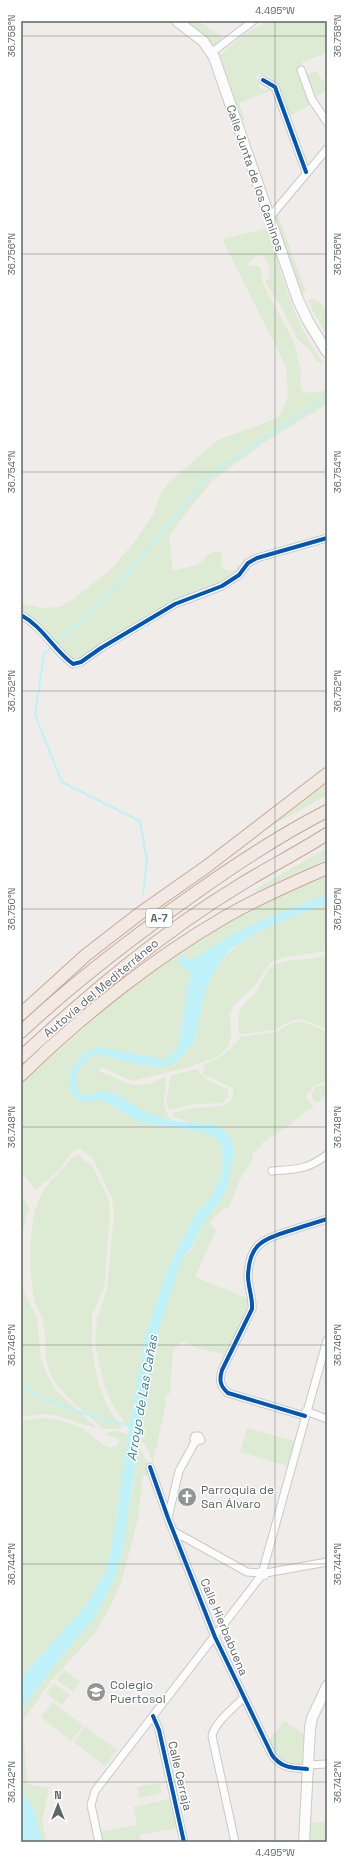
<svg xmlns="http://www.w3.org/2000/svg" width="348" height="1863" font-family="'Space Grotesk',sans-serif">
<rect width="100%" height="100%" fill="#efece9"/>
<path fill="#ddebd4" d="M187 21H198L220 35 222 39 215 46Z
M268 21H327V53L302 62 303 65 299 70 311 103 309 105 289 117 279 89 270 76 258 74 256 77 260 88 265 90 273 88V90L239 103 245 120H238L219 56 246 33Z
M316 71 322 80 327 83V90L314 98 306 75Z
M277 212 304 287 307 289 302 294 274 218Z
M268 228C283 278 292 320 324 364L317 361 306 346 297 339 283 310 265 281 270 278 269 266 264 256 258 255 249 261V266L257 265 261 268 263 284 294 342 301 371 300 387 303 392C312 393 319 393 327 389V404L262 444 213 480 182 518 169 536 173 571 199 564 208 555 216 551 222 553 221 566C231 577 239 567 245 558L248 559C225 591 203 586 172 603 140 621 109 641 77 660 66 657 66 652 60 644H57L39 622 21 611V603L41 608 60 607 74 599 112 568 136 540 153 515 160 495 168 483 218 440 272 420 280 415 288 397 286 367 222 239Z
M310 299C328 300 327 322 327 336L308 302Z
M327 784V795L273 825 274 822Z
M327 848V859L256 892 257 888Z
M327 874V894L265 919 226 938 190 961 184 956 179 958 190 972 179 1045 166 1060 124 1052 82 1054 68 1087 90 1102 100 1099 140 1122 207 1133 220 1141 223 1158 220 1180 209 1200 193 1218 167 1270 145 1338 129 1429 112 1404 104 1385 95 1343 97 1319 107 1288 114 1214 112 1198 93 1159 80 1148 72 1152 59 1170 36 1190 21 1172V1083L153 968 237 915Z
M327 903V951L284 957 271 962 257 983 234 1005 230 1013 231 1036 228 1047 217 1057 189 1067 133 1081 102 1068 99 1071 132 1085 149 1084 164 1077C171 1088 156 1101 171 1120L152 1115 108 1092 89 1096H84L78 1092C73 1073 79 1065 94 1054L155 1067 195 1040C198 1024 200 1005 205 990 226 935 278 924 327 903Z
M327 955V1029L301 1019 292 1020 274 1030 243 1034 240 1033C238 1029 238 1025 238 1021 239 1004 247 1003 257 991 263 982 265 969 276 964 292 957 311 962 327 955Z
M304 1022 327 1032V1081L314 1086 306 1096 307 1100 314 1106 288 1126 262 1143V1146L253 1152 252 1161 240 1179 229 1207 219 1212 210 1223 216 1231 195 1277 249 1299 247 1308 226 1355 201 1349 181 1341 173 1351 170 1394H166L164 1413 153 1462 145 1444 139 1440C146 1377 160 1315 183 1256L191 1250 204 1221 216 1208 228 1184 230 1168 234 1155 203 1123 190 1122 174 1117 172 1113 186 1109 222 1106 229 1102 233 1096V1088L204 1075 203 1069 205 1064C221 1058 231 1051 240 1037L275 1032 292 1023Z
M198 1069C202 1081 218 1083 228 1090V1097L222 1103 195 1104 169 1110 166 1101 171 1075Z
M327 1084V1094L317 1103 312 1098V1092L316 1087Z
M80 1154 83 1160 92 1165 109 1200 110 1214 104 1288 92 1315V1344L95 1369 102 1394 113 1416 123 1428 102 1429C89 1415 59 1392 52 1377 42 1358 48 1337 42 1318 41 1313 37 1309 36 1304 27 1277 28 1216 43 1191 51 1179 64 1168 73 1157Z
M21 1193 29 1208 21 1237Z
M21 1286 37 1318 41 1359 48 1376 55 1389 97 1428C79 1425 64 1415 45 1414 36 1414 29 1419 21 1413Z
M44 1418C59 1420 74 1423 86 1431 95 1437 100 1444 109 1448L118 1445 120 1439 105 1435 108 1432 118 1431 129 1435 115 1527 106 1572 86 1605 28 1670 21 1681V1423L24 1420Z
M247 1428 295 1441 287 1466 240 1452Z
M138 1447C146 1452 147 1466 148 1475L146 1476 143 1475 138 1519 121 1583 112 1603 96 1632 50 1682 23 1721 27 1784 49 1788 42 1821 46 1842H42L34 1810 21 1788V1710L65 1652 94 1619 123 1548Z
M64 1670 80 1682 73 1692 57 1680Z
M54 1683 70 1695 62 1705 46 1693Z
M53 1702 83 1726 71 1741 41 1717Z
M284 1721 304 1734 302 1764C281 1764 277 1759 268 1741Z
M85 1726 117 1750 105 1766 74 1742Z
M159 1783 162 1793 139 1798 137 1787Z
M170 1799 177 1828 140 1835 141 1842H101L99 1832 137 1825 133 1807Z
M310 1822H327V1842H309Z"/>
<path fill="#bef2f8" d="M327 894V903L265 928 232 948 220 962 205 990 195 1040 179 1060 170 1065 155 1067 94 1054C79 1065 73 1073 78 1092 90 1101 95 1089 108 1092 125 1096 138 1110 155 1115 161 1117 168 1120 175 1121 200 1125 232 1117 234 1153 234 1160 230 1168 229 1176 228 1194 215 1207 205 1221 196 1233 196 1245 183 1256L160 1326 143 1409 123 1548 114 1580 94 1619 65 1652 21 1710V1681L28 1670 86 1605 106 1572 115 1527 129 1429 145 1338 167 1270 193 1218 209 1200 220 1180 223 1157 220 1141 207 1133 140 1122 100 1099 90 1102 76 1099 68 1087 71 1071 82 1054 99 1047 166 1060 179 1045 190 972C184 968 179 966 179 959L184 955 190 961 226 938 265 919Z
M21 1788 34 1810 42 1842H22L21 1840Z"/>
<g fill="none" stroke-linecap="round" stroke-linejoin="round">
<path stroke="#bef2f8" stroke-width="2" d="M143 894 147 861 140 821 62 782 35 715 44 654 116 588 208 476 327 397
M21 1382 38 1397 95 1417 132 1426"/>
<g stroke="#c9cac9" stroke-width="9">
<path id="street" d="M211 53 253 21
M301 70 312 100 327 122
M263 80 275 87 306 172
M270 217 327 149
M21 615C43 627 53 649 73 664L81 662 101 648 175 604 222 586 239 575 248 563 257 558 327 538
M272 1171C298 1169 306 1170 327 1155
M306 1411 327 1419
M305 1416 228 1393C220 1386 219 1380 222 1370L252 1309C253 1298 248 1287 248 1276 249 1245 262 1239 289 1231 301 1227 314 1223 327 1219
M150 1467 168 1518 215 1637 272 1755C281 1768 292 1768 307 1769
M168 1518 179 1471 195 1442 194 1439 195 1436H199L201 1440 195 1442
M173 1531 247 1572 259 1573
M263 1570 327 1340
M266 1573 327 1562
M153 1716 159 1730 184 1842
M307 1765 327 1764
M99 1842 91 1805 95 1791 261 1576 265 1575 264 1571 260 1572 261 1576
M235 1842 212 1736C215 1722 233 1709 243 1698"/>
</g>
<g stroke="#cbcbcb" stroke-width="12">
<path id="secondary" d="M177 21 203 41 214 57 298 300 308 321 327 352
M304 1842 310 1728 312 1718 327 1686"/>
</g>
<g stroke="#c7a895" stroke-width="14">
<path id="highway" d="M21 1014 86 955 139 914 206 867 327 774
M21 1032C75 981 133 937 194 894 236 864 280 835 327 811
M21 1057C89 994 161 933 240 885 269 867 299 852 327 834
M21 1075C80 1017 154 958 225 917 258 898 292 883 327 868"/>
</g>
<use href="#street" stroke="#fdfcfc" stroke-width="7"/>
<use href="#secondary" stroke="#fdfcfc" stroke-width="10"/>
<use href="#highway" stroke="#f1e9e2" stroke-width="12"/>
<g stroke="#fff" stroke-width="6">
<path id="cycleway" d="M263 80 275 87 306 172
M21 615C43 627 53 649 73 664L81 662 101 648 175 604 222 586 239 575 248 563 257 558 327 538
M305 1416 228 1393C220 1386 219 1380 222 1370L252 1309C253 1298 248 1287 248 1276 249 1245 262 1239 289 1231 301 1227 314 1223 327 1219
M150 1467 168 1518 215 1637 272 1755C281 1768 292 1768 307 1769
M153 1716 159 1730 184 1842"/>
</g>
<use href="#cycleway" stroke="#0057b8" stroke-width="4"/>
</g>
<path fill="none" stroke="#5e6668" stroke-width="1" stroke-opacity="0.45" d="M275 21V1842M21 36H327M21 254H327M21 472H327M21 691H327M21 909H327M21 1127H327M21 1345H327M21 1564H327M21 1782H327"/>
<defs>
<g id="church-disc" transform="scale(1)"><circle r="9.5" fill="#919595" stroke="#fff"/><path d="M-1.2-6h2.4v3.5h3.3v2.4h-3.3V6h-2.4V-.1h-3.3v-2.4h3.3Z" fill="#fff"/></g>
<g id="school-disc" transform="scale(1)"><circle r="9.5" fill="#919595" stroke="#fff"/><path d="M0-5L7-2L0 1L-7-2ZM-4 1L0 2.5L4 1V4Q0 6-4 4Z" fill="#fff"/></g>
</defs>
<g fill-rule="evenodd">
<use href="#church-disc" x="187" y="1497"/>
<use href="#school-disc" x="96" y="1692"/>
</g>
<g text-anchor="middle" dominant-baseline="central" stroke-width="3" stroke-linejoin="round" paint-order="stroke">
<rect fill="#fff" stroke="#8e9495" stroke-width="1" x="146" y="909" width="26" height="18" rx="3"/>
<g font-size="11" font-weight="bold" fill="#5e6668">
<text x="159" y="918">A-7</text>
</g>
<g font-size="12" fill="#5e6668" stroke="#fff">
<text transform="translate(255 178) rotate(71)">Calle Junta de los Caminos</text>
<text transform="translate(101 988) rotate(-40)">Autovía del Mediterráneo</text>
<text transform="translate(224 1627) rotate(67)">Calle Hierbabuena</text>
<text transform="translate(180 1776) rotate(77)">Calle Cerraja</text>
</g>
<g font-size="12" fill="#5e6668" stroke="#fff" text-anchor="start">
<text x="201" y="1490">Parroquia de<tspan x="201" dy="14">San Álvaro</tspan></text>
<text x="110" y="1685">Colegio<tspan x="110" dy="14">Puertosol</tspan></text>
</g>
<g font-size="13" font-style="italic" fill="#348093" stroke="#fff">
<text transform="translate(142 1398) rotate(-80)">Arroyo de Las Cañas</text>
</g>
</g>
<rect width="348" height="1863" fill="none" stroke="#ffffff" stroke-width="44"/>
<g transform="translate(58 1805)" stroke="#ffffff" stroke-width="3" paint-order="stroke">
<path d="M0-3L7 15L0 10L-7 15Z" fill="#5e6668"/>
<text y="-6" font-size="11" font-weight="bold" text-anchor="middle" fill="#5e6668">N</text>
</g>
<rect x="22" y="22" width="304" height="1819" fill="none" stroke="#5e6668" stroke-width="1.5"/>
<g font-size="10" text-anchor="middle" fill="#5e6668">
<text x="275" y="14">4.495°W</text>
<text transform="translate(11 36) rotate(-90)" y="4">36.758°N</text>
<text transform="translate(337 36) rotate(-90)" y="4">36.758°N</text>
<text transform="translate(11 254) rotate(-90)" y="4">36.756°N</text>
<text transform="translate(337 254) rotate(-90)" y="4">36.756°N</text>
<text transform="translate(11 472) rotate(-90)" y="4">36.754°N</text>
<text transform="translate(337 472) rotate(-90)" y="4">36.754°N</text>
<text transform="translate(11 691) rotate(-90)" y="4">36.752°N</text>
<text transform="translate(337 691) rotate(-90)" y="4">36.752°N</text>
<text transform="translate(11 909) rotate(-90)" y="4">36.750°N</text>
<text transform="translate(337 909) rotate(-90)" y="4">36.750°N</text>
<text transform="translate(11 1127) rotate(-90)" y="4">36.748°N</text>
<text transform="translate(337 1127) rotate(-90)" y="4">36.748°N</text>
<text transform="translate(11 1345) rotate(-90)" y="4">36.746°N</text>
<text transform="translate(337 1345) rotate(-90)" y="4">36.746°N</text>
<text transform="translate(11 1564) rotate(-90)" y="4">36.744°N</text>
<text transform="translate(337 1564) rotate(-90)" y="4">36.744°N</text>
<text transform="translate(11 1782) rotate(-90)" y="4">36.742°N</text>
<text transform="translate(337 1782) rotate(-90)" y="4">36.742°N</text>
<text x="275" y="1856">4.495°W</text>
</g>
</svg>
